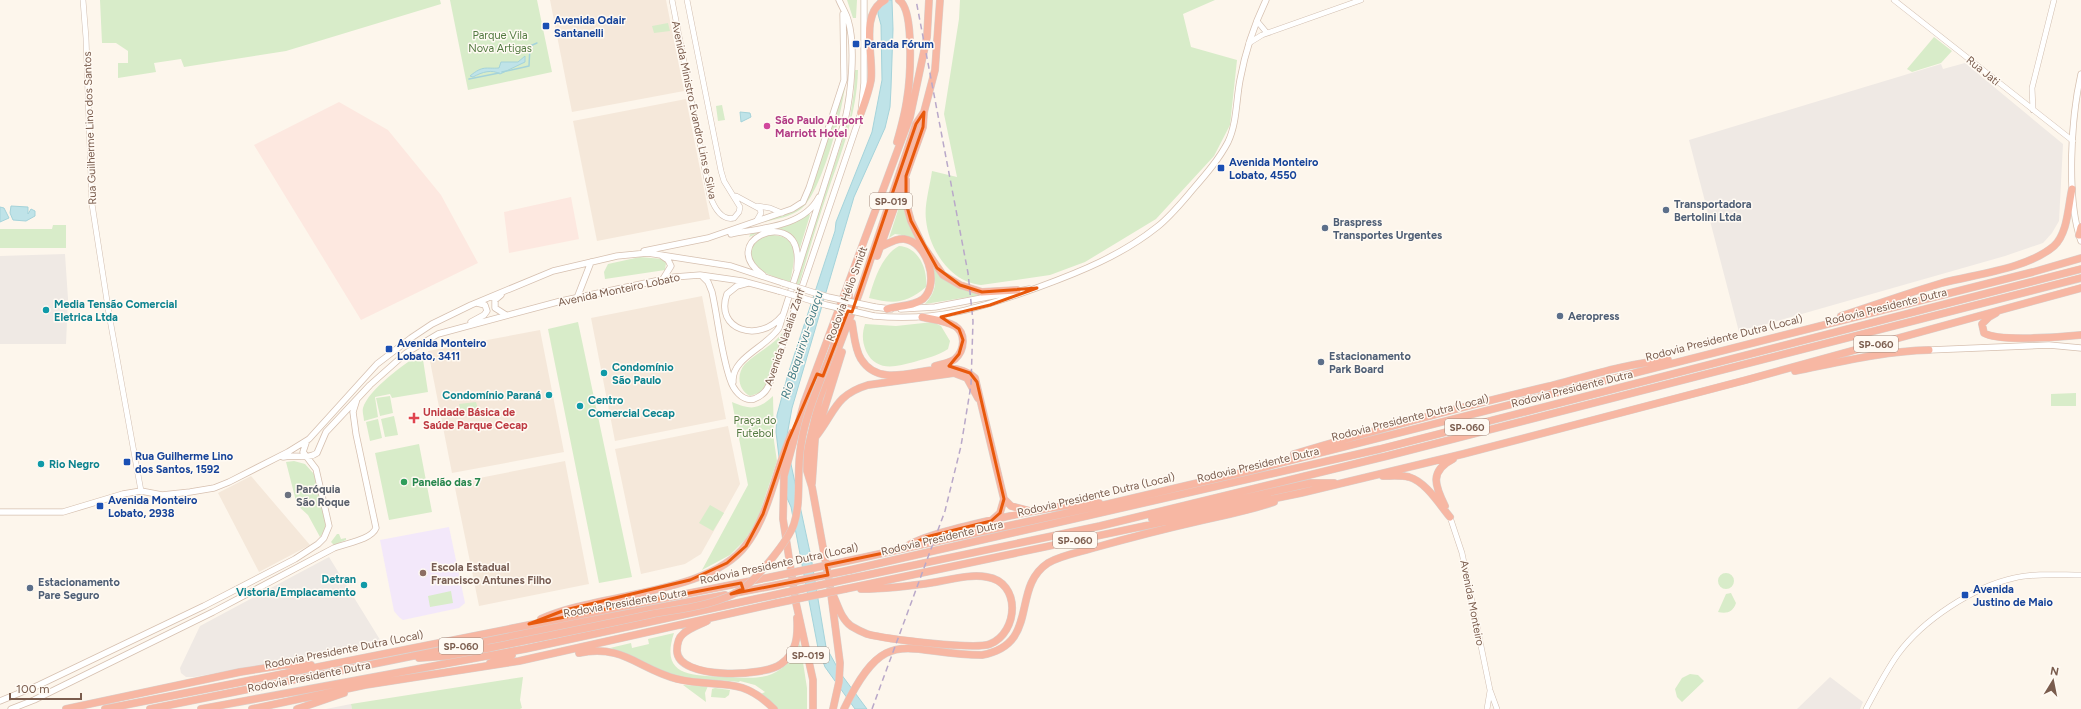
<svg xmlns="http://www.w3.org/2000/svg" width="2081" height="709" font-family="Figtree,sans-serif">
<rect width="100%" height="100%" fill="#fdf6ec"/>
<path fill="#f5e8da" d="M550 0H666L684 91 572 112Z
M686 99 710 219 597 241 573 121Z
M702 296 726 419 615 441 591 318Z
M540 330 564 452 452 473 428 351Z
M728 426 740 484 701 554 685 564 641 574 615 449Z
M565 461 589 584 479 606 454 483Z
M251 476 310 545 259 572 218 493Z"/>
<path fill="#fde8e0" d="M339 102 388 130 441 195 478 263 361 320 254 145Z
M571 197 579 239 509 253 504 212Z"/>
<path fill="#efe9e4" d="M1965 63 2063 144 2059 221 2052 233 2043 243 2005 256 1739 332 1689 140 1941 64 1943 69Z
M65 254 68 299 66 344H0V256Z
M329 557 382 643 194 677H186L181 673 180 668 200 626Z
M1830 677 1863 702 1860 709H1797Z
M351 704 352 709H326Z"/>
<path fill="#f3e8fa" d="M449 527 465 603 459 608 403 620 399 617 394 611 380 540Z"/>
<path fill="#d8ecc9" d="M100 0H440L441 4 286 51 184 67 181 59 154 63 156 72 118 78V63H128V51L116 43H102Z
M450 0H537L552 72 468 90Z
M847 0H857L856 18H853Z
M960 0H1215L1183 14 1191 47 1237 60 1230 125 1214 156 1156 219 1085 262 1050 275 981 285C950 282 929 249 926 220 924 205 930 186 932 171L957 177 944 114 959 19Z
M668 23 670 31 654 33 652 26Z
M1934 37 1952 51 1941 63 1912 72 1907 69Z
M846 54C853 80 823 194 801 209 788 219 765 221 749 225L807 200 846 81Z
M855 70H858C857 113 842 151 828 191 817 223 808 254 799 285H796L800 268 850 117 854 91Z
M722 105 725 120 718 121 716 106Z
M902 198 905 212 948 279 988 294 925 304C941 287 936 271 924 254 915 242 910 235 895 234L889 238Z
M808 213 810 215 799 251C796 237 782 230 767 231 761 231 755 235 749 237L751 233 795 222Z
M53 225H66V248H0V229H52Z
M768 235C801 234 795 258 790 282 782 279 769 276 761 270 745 257 749 242 768 235Z
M899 246C919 247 928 270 926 287 906 304 894 304 869 298 874 280 882 255 899 246Z
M640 257 663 259 666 263 665 270 605 279 604 272 608 264Z
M578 322 632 577 599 583 548 329Z
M933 322 941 326 950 341 948 349C937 356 927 358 914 362 895 367 876 372 866 351 862 341 862 334 865 324L896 326Z
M783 332 770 375 762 392 750 396C738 390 736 374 745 364 757 352 773 346 783 332Z
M422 353 428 392 392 398 390 394 375 397 378 417 364 421C364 417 362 412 363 408 368 390 405 363 422 353Z
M2076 393V406H2051V394Z
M390 396 393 413 380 416 376 398Z
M773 396 774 441 777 461 757 521 745 540 730 555 702 570 748 485 732 402C751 410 758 410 773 396Z
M476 402 478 409 461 412 459 404Z
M394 416 398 435 385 437 381 419Z
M378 419 382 438 370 441 366 422Z
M419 444 432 512 389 520 375 453Z
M294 461 305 464 314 474 325 521V530L320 537 308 515 297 505 286 462Z
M710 505 724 513 713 531 699 523Z
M337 534H339L341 539 346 538V540L334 545 331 542Z
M1718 581a8 8 0 1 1 16 0a8 8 0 1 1-16 0Z
M451 591 453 603 430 607 428 596Z
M1731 593 1736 603C1733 612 1727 614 1718 612L1726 594Z
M674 633C659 678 694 675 726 677 741 677 758 680 772 674 786 668 794 657 800 643L807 688V709H778L761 694 765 692 755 685 740 681 739 682C715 679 690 681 666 673 647 667 630 653 610 648L631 643 632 648 649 644 648 639Z
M1690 674 1698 675 1704 681 1682 702 1677 697 1675 689 1682 678Z
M523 677 520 700 522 708 520 709H352L351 704Z
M683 685 708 686 705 693 706 702Z
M715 688 730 690 729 695 725 698 711 697 712 689Z"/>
<path fill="#bfe3e8" stroke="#a5d3da" d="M878 0H892L893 29 891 88 890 107 885 128 854 197 792 408 786 441 811 557 826 647 841 674 867 709H855L825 667 818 648 791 507 787 498 779 457 776 432 777 415 788 374 835 231 836 222 872 132 882 80 881 25 878 14Z
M525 56V62L500 74C492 69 482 72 473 77L470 76C483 65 486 69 499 68L501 62H518Z
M740 112 750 113 751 117 741 122Z
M11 206 28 207V214L31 209 35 211V216L26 221 13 220 10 213Z
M0 207 4 208 9 218 0 222Z"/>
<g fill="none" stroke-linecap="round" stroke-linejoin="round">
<path stroke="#a5d3da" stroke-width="1.5" d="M502 72 529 66 530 46 537 43
M469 79 499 73"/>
<g stroke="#d1beb0" stroke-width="6">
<path id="tertiary" d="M83 0 86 38 92 204 109 314 141 491
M672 0 710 196C714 207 721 221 734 218L739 212 740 207 724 181 721 171 687 0
M1894 0 2073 141
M1257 21 1267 33
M1249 43 1262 35 1361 0
M2033 110 2032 88 2054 0
M736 196 760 209 761 213 757 220
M757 206 770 208 782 213
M1450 517 1462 553 1490 690 1497 709
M1487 709 1490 691
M1866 709C1876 690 1886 671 1898 654 1923 620 1973 587 2014 578 2035 573 2059 575 2081 575"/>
</g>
<g stroke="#d6c0b0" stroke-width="7">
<path id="secondary" d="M2081 74C2071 118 2066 199 2081 241
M731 234C761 228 804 227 819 197
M644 251 708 238 792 209 803 202 809 188 844 80 843 14
M662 256 668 260 671 266 663 279
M763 275C717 242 792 209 797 253 798 258 797 264 797 269
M702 276 708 282 712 292C718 319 721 353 730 379 733 389 742 402 754 399 762 396 766 392 769 385L861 113 864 83V0
M748 283 737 286 727 294C714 330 759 344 782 316
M501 295 495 300V308L506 315
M577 298 591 262
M875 307 891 309
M901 309 935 307 1029 289
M874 316C937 322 981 308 1039 287 1080 272 1122 255 1157 227 1171 216 1182 202 1194 188 1207 173 1219 159 1228 142 1237 123 1236 101 1240 80 1245 53 1254 25 1266 0
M471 322 484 315 487 311 485 305 477 303
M1929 350 2049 345 2081 348
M733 382C731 358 767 347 779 328L845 120C851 94 856 46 848 20 846 13 842 7 839 0
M283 457C294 454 308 460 317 453L326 432 370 385 406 353 438 334 561 301 674 277 700 275 742 281 779 291
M0 512H63L123 494 141 491 162 495 190 492 214 488 229 482 288 452 309 439 377 364 411 338 432 324 471 305 553 271 617 256 648 253 731 266 783 283
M0 701 39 685 204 606 295 559 318 544 324 538 329 526 316 469 303 452 306 443
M11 709 34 700 213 612 334 548C346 543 371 540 376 528L356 434 353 412 357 399"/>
</g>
<g stroke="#dad1cd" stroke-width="8">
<path id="motorway" d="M861 113C865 102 869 91 871 80 874 56 859 13 885 0
M897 142C901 128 905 114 907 99 910 81 915 10 899 0
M906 180V203L911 221 923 246 943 275 960 285 982 292 1017 290
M2079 235 2081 227
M880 247C888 244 895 238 904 239 926 241 941 283 923 299 912 307 899 305 887 309
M877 256 923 127 924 112 935 70 940 0
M1996 313 1989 317 1982 324 1984 333C1998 342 2062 337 2081 335
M1841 316C1875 305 1908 293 1942 283 1976 274 2027 269 2054 246 2068 233 2068 206 2072 189
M922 317C934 320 944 320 955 326 966 333 965 350 955 359 950 363 941 364 935 366
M852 323C854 334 855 350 861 359 886 399 944 349 975 378L1004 499 1000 513 991 521
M834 345 849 300V295
M1795 371C1840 362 1884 351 1929 350
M817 435C835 412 835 395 868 385L954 373 967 378 978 398
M1294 454C1379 429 1464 406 1550 386 1588 376 1628 363 1668 360
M1383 476C1391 476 1400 475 1409 477 1426 482 1439 504 1450 517
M812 483 815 439 842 352
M1004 499 1011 506 1030 511
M1445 506C1435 486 1429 471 1453 459
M1152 519 1311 483H1334
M909 545C930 531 1073 500 1099 503
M847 561 1108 504 1257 469 2033 272 2081 258
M850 570 1380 449 2081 269
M848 579 1100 526 1387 456 2081 278
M845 589 1301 493 1463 454 1746 380 2081 288
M735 593 772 586
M833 595C838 605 841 619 851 626 856 629 862 632 867 634 886 639 975 650 990 644 1019 632 1021 582 987 577 971 574 953 579 936 582 911 586 887 589 861 589
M541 619C597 593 709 595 746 545 769 516 776 467 792 433
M707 621C699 625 689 628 683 634 678 638 677 645 677 651 678 680 764 677 781 664 797 653 798 635 797 618
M579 653C624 644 638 669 677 679 718 689 739 674 774 709
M419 658 446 656 489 648
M490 663 512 655
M66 709 240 672 284 665H311
M105 709 771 577
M150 709 562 626 725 595
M201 709 525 649 774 595
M252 709 365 685 519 661 777 603
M297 709 344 693
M813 709V680L796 603 783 519 784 476 804 403 910 117 927 37 929 0
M833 709 839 682 840 663 830 586 812 487 807 471V452L820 397 860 291 916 124 924 112
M844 709C886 622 904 654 982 655 1041 644 1010 588 1048 563 1062 555 1081 552 1097 547 1132 537 1168 528 1203 520 1227 515 1251 510 1274 502"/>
</g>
<use href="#tertiary" stroke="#fff" stroke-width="5"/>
<use href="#secondary" stroke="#fff" stroke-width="5.5"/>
<use href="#motorway" stroke="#f7b7a3" stroke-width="7"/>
<path stroke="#b9a8c9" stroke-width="1.5" stroke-dasharray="6 4" stroke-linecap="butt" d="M872 709 945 511 961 446 971 385 973 321 968 273 916 0"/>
<g stroke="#d6c0b0" stroke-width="7" stroke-linecap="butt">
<path id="secondary-bridge" d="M783 283 828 297 875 307
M779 291 826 305 874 316"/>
</g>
<g stroke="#dad1cd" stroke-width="8" stroke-linecap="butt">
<path id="motorway-bridge" d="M771 577 847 561
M772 586 850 570
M774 595 848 579
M777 603 845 589
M489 648C543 637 597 626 652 614 679 609 719 605 742 589 757 579 788 541 794 524 802 499 796 471 801 445 806 411 822 378 834 345"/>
</g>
<use href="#secondary-bridge" stroke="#fff" stroke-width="5.5"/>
<use href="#motorway-bridge" stroke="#f7b7a3" stroke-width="7"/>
</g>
<path fill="none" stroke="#e8590c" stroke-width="3" stroke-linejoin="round" d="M924 112 923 127 906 176V203L911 221 937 268 960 285 982 292 1037 288 990 305 941 317 959 329 963 340 959 354 949 366 970 373 977 382 1004 499 1000 513 991 521 926 537 903 549 826 565 828 575 731 594 743 589 741 583 529 624 565 610 690 580 727 563 746 546 763 514 788 441 817 374 823 376 848 311 852 312 916 124Z"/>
<g fill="#1a4fb4" stroke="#fffaf3" stroke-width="1.5">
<rect x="542" y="22" width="8" height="8" rx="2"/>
<rect x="852" y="40" width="8" height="8" rx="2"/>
<rect x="1217" y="164" width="8" height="8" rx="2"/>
<rect x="385" y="345" width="8" height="8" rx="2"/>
<rect x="123" y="458" width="8" height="8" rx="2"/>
<rect x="96" y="502" width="8" height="8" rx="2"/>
<rect x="1961" y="591" width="8" height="8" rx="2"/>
</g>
<circle fill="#d1479c" stroke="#fffaf3" stroke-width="1.5" cx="767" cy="126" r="4"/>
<g fill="#5c6f8a" stroke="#fffaf3" stroke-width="1.5">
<circle cx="1666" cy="210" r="4"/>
<circle cx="1325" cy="228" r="4"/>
<circle cx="1560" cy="316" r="4"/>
<circle cx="1321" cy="362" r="4"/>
<circle cx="30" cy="588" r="4"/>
</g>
<g fill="#0f9aa8" stroke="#fffaf3" stroke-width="1.5">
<circle cx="46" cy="310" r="4"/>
<circle cx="604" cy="373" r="4"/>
<circle cx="549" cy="395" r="4"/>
<circle cx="580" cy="406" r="4"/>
<circle cx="41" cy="464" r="4"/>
<circle cx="364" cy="585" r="4"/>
</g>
<path fill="#e0444e" stroke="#fffaf3" stroke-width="1.5" d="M412 412h4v4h4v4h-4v4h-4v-4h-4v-4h4z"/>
<circle fill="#2e9e5b" stroke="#fffaf3" stroke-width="1.5" cx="404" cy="482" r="4"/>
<circle fill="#6b7280" stroke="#fffaf3" stroke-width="1.5" cx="288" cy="495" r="4"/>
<circle fill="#8d6e63" stroke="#fffaf3" stroke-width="1.5" cx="423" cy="573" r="4"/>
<g text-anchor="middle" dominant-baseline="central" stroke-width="3" stroke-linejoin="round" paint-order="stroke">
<g fill="#fffaf3" stroke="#a28b7f" stroke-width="1">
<rect x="870" y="193" width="42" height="16" rx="3"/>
<rect x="1854" y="336" width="44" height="16" rx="3"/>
<rect x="1445" y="419" width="44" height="16" rx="3"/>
<rect x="1053" y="532" width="44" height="16" rx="3"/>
<rect x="439" y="638" width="44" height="16" rx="3"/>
<rect x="787" y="647" width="42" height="16" rx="3"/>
</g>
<g font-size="10" font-weight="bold" fill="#7a5c4d">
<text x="891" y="201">SP-019</text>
<text x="1876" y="344">SP-060</text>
<text x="1467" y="427">SP-060</text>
<text x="1075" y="540">SP-060</text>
<text x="461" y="646">SP-060</text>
<text x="808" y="655">SP-019</text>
</g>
<g font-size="11" font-weight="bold" fill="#164399" stroke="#fffaf3" text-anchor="start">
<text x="554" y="20">Avenida Odair<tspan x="554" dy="13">Santanelli</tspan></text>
<text x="864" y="44">Parada Fórum</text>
<text x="1229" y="162">Avenida Monteiro<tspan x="1229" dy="13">Lobato, 4550</tspan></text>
<text x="397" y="343">Avenida Monteiro<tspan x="397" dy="13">Lobato, 3411</tspan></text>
<text x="135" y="456">Rua Guilherme Lino<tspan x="135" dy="13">dos Santos, 1592</tspan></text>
<text x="108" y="500">Avenida Monteiro<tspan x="108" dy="13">Lobato, 2938</tspan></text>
<text x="1973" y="589">Avenida<tspan x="1973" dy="13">Justino de Maio</tspan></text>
</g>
<g font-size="11" fill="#537a41" stroke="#fffaf3">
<text x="500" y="35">Parque Vila<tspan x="500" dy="13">Nova Artigas</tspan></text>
<text x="755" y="420">Praça do<tspan x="755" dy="13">Futebol</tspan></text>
</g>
<g font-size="11" fill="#7a5c4d" stroke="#fffaf3">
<text transform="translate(1983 71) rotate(39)">Rua Jati</text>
<text transform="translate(694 110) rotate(78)">Avenida Ministro Evandro Lins e Silva</text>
<text transform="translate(90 128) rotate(-92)">Rua Guilherme Lino dos Santos</text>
<text transform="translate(619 290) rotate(-12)">Avenida Monteiro Lobato</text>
<text transform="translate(847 294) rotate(-70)">Rodovia Hélio Smidt</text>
<text transform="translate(1886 307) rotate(-14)">Rodovia Presidente Dutra</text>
<text transform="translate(785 337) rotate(-71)">Avenida Natalia Zarif</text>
<text transform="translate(1724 338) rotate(-14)">Rodovia Presidente Dutra (Local)</text>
<text transform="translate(1572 389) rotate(-14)">Rodovia Presidente Dutra</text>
<text transform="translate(1410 418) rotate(-14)">Rodovia Presidente Dutra (Local)</text>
<text transform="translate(1258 465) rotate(-13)">Rodovia Presidente Dutra</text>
<text transform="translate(1096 495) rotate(-13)">Rodovia Presidente Dutra (Local)</text>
<text transform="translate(942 538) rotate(-13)">Rodovia Presidente Dutra</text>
<text transform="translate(779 564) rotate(-12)">Rodovia Presidente Dutra (Local)</text>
<text transform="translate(625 603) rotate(-10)">Rodovia Presidente Dutra</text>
<text transform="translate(1472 603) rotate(79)">Avenida Monteiro</text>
<text transform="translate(344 650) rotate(-11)">Rodovia Presidente Dutra (Local)</text>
<text transform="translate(309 677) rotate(-11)">Rodovia Presidente Dutra</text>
</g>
<g font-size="11" font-weight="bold" fill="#b23c85" stroke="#fffaf3" text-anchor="start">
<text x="775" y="120">São Paulo Airport<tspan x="775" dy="13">Marriott Hotel</tspan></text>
</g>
<g font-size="11" font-weight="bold" fill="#4e5e75" stroke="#fffaf3" text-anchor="start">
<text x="1674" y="204">Transportadora<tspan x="1674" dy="13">Bertolini Ltda</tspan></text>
<text x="1333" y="222">Braspress<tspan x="1333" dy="13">Transportes Urgentes</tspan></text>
<text x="1568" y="316">Aeropress</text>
<text x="1329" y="356">Estacionamento<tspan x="1329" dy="13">Park Board</tspan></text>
<text x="38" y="582">Estacionamento<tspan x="38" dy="13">Pare Seguro</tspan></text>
</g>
<g font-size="11" font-weight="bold" fill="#0d838f" stroke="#fffaf3" text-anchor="start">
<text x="54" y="304">Media Tensão Comercial<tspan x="54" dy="13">Eletrica Ltda</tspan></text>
<text x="612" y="367">Condomínio<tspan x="612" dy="13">São Paulo</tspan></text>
<text x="541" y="395" text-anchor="end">Condomínio Paraná</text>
<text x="588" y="400">Centro<tspan x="588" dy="13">Comercial Cecap</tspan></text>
<text x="49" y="464">Rio Negro</text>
<text x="356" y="579" text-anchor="end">Detran<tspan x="356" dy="13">Vistoria/Emplacamento</tspan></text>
</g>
<g font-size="11" font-weight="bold" fill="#be3a42" stroke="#fffaf3" text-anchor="start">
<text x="423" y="412">Unidade Básica de<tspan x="423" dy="13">Saúde Parque Cecap</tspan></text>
</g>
<g font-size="11" font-weight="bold" fill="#27864d" stroke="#fffaf3" text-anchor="start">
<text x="412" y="482">Panelão das 7</text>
</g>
<g font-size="11" font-weight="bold" fill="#5b616d" stroke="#fffaf3" text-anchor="start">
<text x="296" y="489">Paróquia<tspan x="296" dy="13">São Roque</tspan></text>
</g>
<g font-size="11" font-weight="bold" fill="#785e54" stroke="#fffaf3" text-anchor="start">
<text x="431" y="567">Escola Estadual<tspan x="431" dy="13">Francisco Antunes Filho</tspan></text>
</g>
<g font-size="12" font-style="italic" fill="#437c86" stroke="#fffaf3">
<text transform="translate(802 345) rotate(-72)">Rio Baquirivu-Guaçu</text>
</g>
</g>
<g transform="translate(2053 681) rotate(10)" stroke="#fffaf3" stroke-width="3" paint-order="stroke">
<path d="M0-3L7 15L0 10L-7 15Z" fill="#7a5c4d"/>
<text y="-6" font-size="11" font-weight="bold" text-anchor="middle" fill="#7a5c4d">N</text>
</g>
<path d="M10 693v6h71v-6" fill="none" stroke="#7a5c4d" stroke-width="2"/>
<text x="16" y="693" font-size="12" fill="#7a5c4d" stroke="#fffaf3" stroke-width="3" paint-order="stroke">100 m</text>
</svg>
